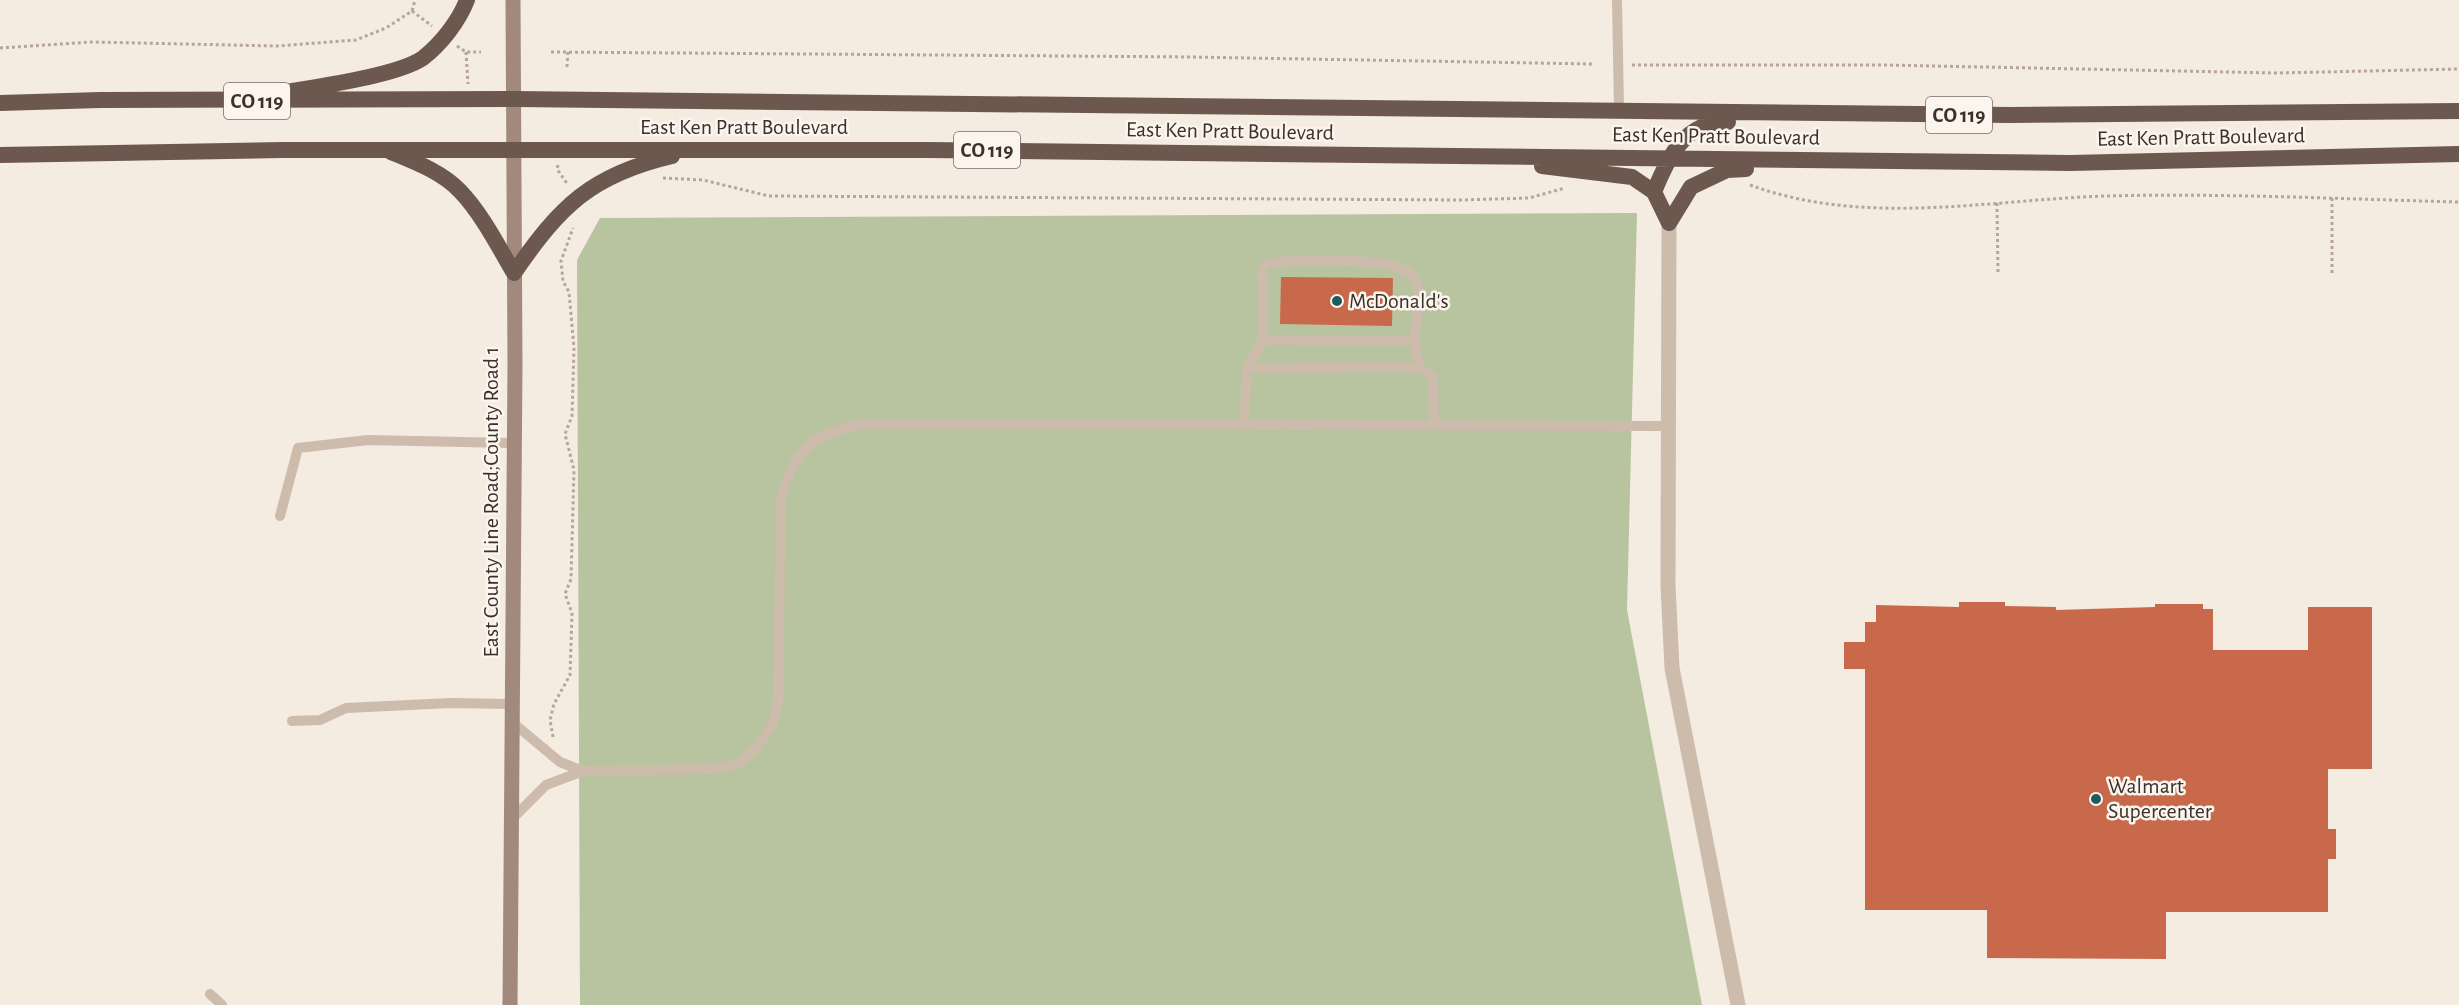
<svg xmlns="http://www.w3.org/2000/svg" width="2459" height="1005" font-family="'Alegreya Sans',sans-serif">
<rect width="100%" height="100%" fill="#f4ebe1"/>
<path fill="#b8c4a0" d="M1637 213 1627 610 1702 1005H580L577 260 600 218Z"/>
<path fill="#c8694b" d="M1281 277 1393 278 1392 326 1280 324Z
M1959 602H2005V606L2056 607V610L2155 607V604H2203V609H2213V650H2308V607H2372V769H2328V829H2336V859H2328V912H2166V959L1987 958V910H1865V669H1844V642H1865V622H1876V605L1959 607Z"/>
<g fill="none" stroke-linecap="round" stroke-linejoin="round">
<path stroke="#b9a596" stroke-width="3" stroke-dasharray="3 3" stroke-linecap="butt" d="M412 11 432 26
M457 46 466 52H481
M0 48 92 42 277 46 356 40 386 28 412 11 415 0
M466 52 468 84
M551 52 1191 57 1593 64
M1632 65H1885L2277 73 2459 69
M567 67 568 50
M558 165 557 169 568 185
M663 178 703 180 769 196 1461 200 1529 198 1565 188
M1750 185C1865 227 1986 200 2105 196 2223 193 2341 199 2459 202
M2332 198V276
M1997 203 1998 274
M553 737 550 720 554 704 570 675 572 613 565 594 571 579 574 470 565 434 572 416 574 348 569 292 563 281 561 261 573 228"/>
<path stroke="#cdbbac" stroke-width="10" d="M1617 0 1619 110
M1263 340 1262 273 1265 265C1279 258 1371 260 1389 265 1399 267 1411 271 1416 281 1423 299 1416 322 1414 341
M1247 368 1420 367
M1244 424 1247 368 1263 340 1414 341 1420 367 1433 378 1434 425
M280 516 298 448 368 440 514 443
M292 721 320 720 346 708 451 703 512 704
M512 722 560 762 583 771
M511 820 546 785 583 771 715 769 739 763 758 746 773 724 778 702 781 499C794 448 813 434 863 424L1668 426
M210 994 222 1005"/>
<path stroke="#cdbbac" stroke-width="15" d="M1669 223 1668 585 1672 668 1738 1005"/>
<path stroke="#a18a7d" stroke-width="15" d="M510 1005 515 365 513 0"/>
<path stroke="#6c584f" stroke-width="16" d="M280 93C314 87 397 76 423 58 441 44 459 21 467 0
M0 103 100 100 514 99 2010 115 2459 111
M391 152C415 162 442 172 460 191 482 214 498 246 514 273 560 206 591 175 672 156
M0 155 282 150H927L2070 163 2459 154
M1542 166 1632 177 1654 192 1669 223
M1654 192C1668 157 1685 121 1728 122
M1669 223 1691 187 1727 170 1746 169"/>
</g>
<g fill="#1f5a5e" stroke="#fbf5ee" stroke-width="2">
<circle cx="1337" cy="301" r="6"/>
<circle cx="2096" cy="799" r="6"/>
</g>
<g text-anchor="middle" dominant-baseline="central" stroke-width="5" stroke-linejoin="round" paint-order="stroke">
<g fill="#fbf5ee" stroke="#756b66" stroke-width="1.5">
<rect x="224" y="83" width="66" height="36" rx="4.5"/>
<rect x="1926" y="97" width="66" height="36" rx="4.5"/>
<rect x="954" y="132" width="66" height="36" rx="4.5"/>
</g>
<g font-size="21" font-weight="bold" fill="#3b302b">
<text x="257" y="101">CO 119</text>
<text x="1959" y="115">CO 119</text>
<text x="987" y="150">CO 119</text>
</g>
<g font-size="22" fill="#3b302b" stroke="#fbf5ee">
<text x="744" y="127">East Ken Pratt Boulevard</text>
<text transform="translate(1230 131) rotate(1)">East Ken Pratt Boulevard</text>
<text transform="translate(1716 136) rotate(1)">East Ken Pratt Boulevard</text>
<text transform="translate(2201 137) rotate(-1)">East Ken Pratt Boulevard</text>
<text transform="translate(491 502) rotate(-90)">East County Line Road;County Road 1</text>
</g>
<g font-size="22" fill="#3b302b" stroke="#fbf5ee" text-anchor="start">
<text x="1349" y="301">McDonald's</text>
<text x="2108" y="786">Walmart<tspan x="2108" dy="25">Supercenter</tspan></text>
</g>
</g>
</svg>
